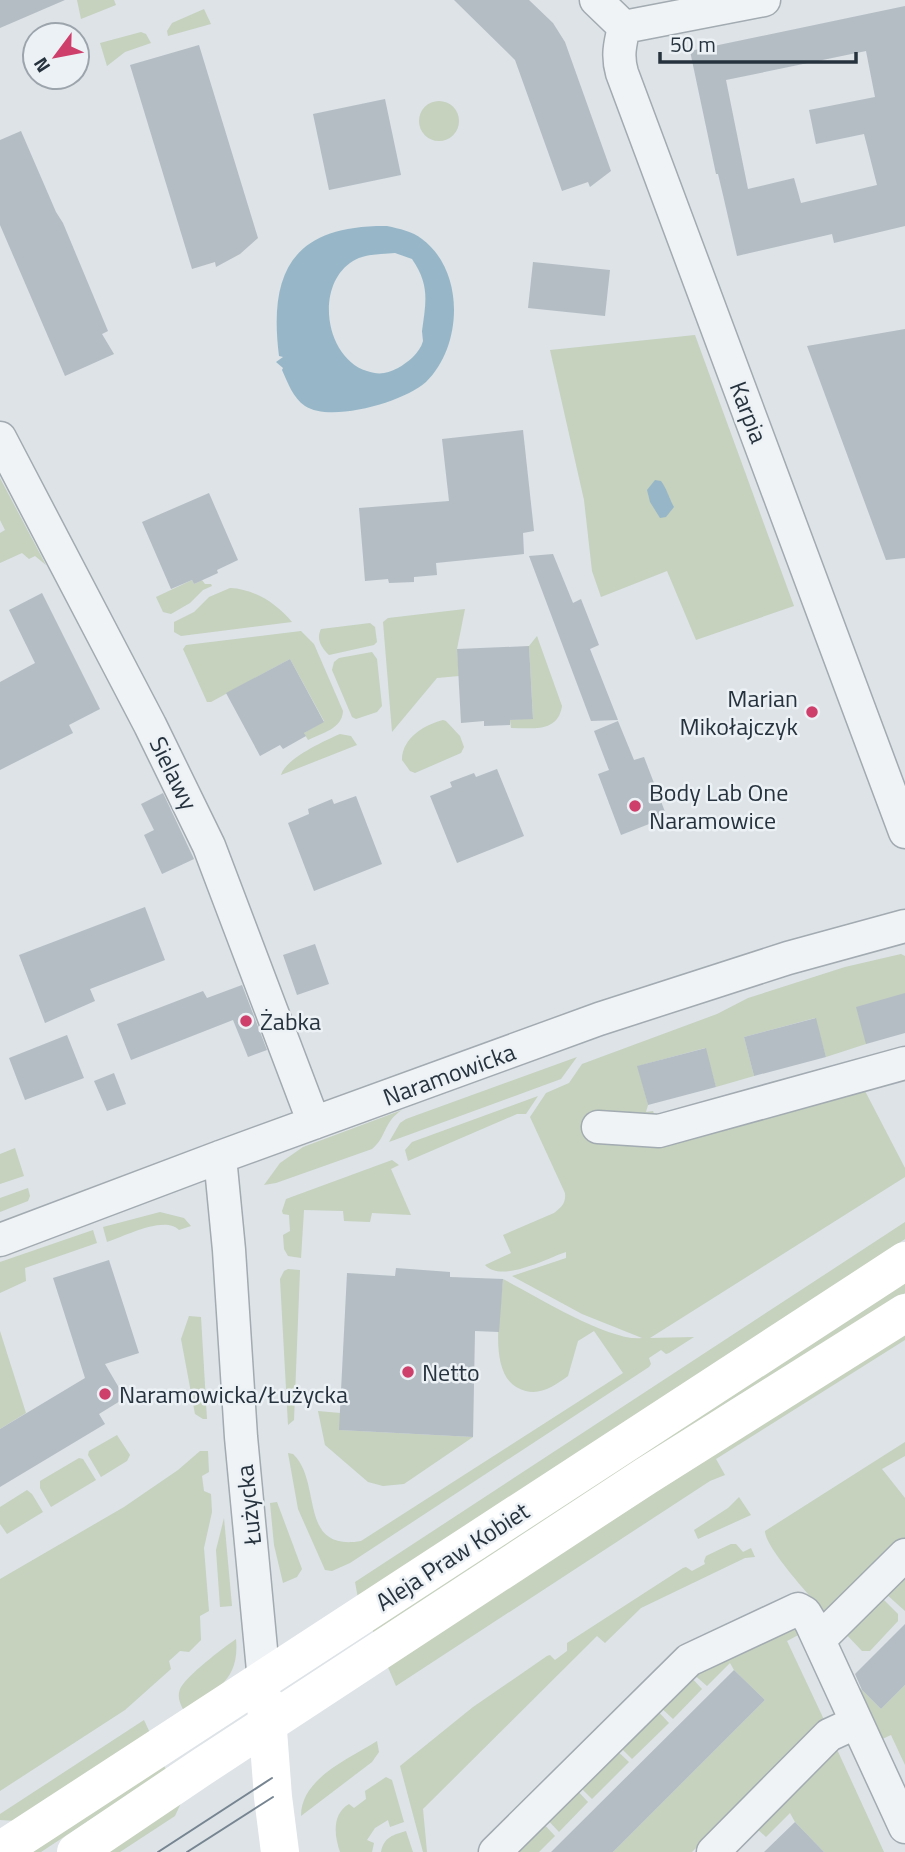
<svg xmlns="http://www.w3.org/2000/svg" width="905" height="1852" font-family="'Titillium Web',sans-serif">
<rect width="100%" height="100%" fill="#dde3e7"/>
<path fill="#c6d1be" d="M77 0H114L116 5 81 19Z
M204 9 211 24 168 36 167 31 172 23Z
M141 32 146 34 151 43 125 52 107 66 100 43Z
M419 121a20 20 0 1 1 40 0a20 20 0 1 1-40 0Z
M695 335 794 606 696 640 667 571 601 597 592 571 584 500 550 350Z
M0 478 46 565 35 556 29 559 22 553 0 563V533L5 530 0 520Z
M192 580 194 584 202 580 205 584H211L212 586 203 590 190 603 171 614 163 612 156 597Z
M230 588C255 589 277 604 292 622L181 636 174 632V622L194 612 209 597Z
M465 609 457 649 459 676 437 678 392 732 383 622 388 618Z
M370 623 375 627 377 642 374 645 329 655C321 647 316 639 321 629Z
M301 631 314 644 343 711C342 729 322 733 308 740L304 733 324 721 290 659 211 702H207L183 649 186 645Z
M537 636 562 706C558 733 532 728 511 728L510 720 533 718 529 646Z
M372 652 377 659 382 706 377 712 356 719 352 717 332 670 334 662 339 658Z
M443 720 446 721 460 736 464 747 461 753 415 773 410 771 402 760C402 738 424 725 443 720Z
M340 734 351 736 357 745 281 775C285 759 324 741 340 734Z
M901 954 905 956V993L866 1044 826 1057 815 1018 744 1037 754 1076 716 1087 705 1048 638 1066 648 1105 646 1112 653 1111 657 1122 595 1133 864 1089 905 1168V1177L650 1338 694 1337 669 1353 666 1354 661 1350 649 1358 651 1364 649 1367 350 1563 332 1571 325 1570 298 1509 288 1453 293 1454C323 1482 297 1552 361 1541L623 1373 594 1331 578 1341 568 1376C553 1387 537 1398 518 1388 487 1372 501 1308 503 1279 534 1295 610 1342 642 1338L582 1314 512 1276 566 1258V1252C545 1259 502 1283 485 1265L511 1253 503 1235 554 1213C562 1207 566 1203 565 1193L530 1117 546 1093 569 1083 582 1064 717 1014 748 998 845 967Z
M577 1057 561 1079 389 1142 400 1123 406 1119Z
M538 1096 526 1114H517L408 1161 405 1150 412 1142Z
M402 1110C383 1122 387 1137 372 1149L276 1183 264 1185 280 1163 303 1147Z
M15 1148 24 1176 0 1184V1154Z
M392 1160 399 1165 391 1169 411 1215 372 1213 370 1222 344 1221 343 1211 304 1210 301 1258 288 1256 284 1249 283 1235 290 1231 289 1215 283 1214 282 1211 286 1199Z
M28 1188 30 1196 28 1201 0 1212V1198Z
M160 1212 184 1218 191 1226 179 1230C165 1215 125 1236 107 1242L103 1227Z
M905 1222V1239L358 1598 355 1582Z
M93 1230 97 1243 25 1268 26 1281 0 1293V1262Z
M288 1269 300 1270 294 1420 288 1425 280 1279 284 1271Z
M905 1279V1293L731 1400 374 1634 372 1628Z
M189 1316 201 1317 207 1419H203L195 1414 181 1339Z
M0 1331 26 1413 0 1429Z
M905 1332V1340L716 1459 725 1475 710 1481 396 1686 387 1665Z
M318 1411 340 1413V1430L473 1437 404 1484 383 1486 368 1482 325 1445Z
M117 1435 130 1455 127 1461 101 1477 88 1455 89 1451Z
M905 1442V1456L882 1469 905 1498V1540L827 1616C814 1600 765 1548 765 1531Z
M200 1451H208L209 1472 202 1476 204 1491 211 1494 212 1512 204 1548 209 1611 200 1616 201 1640 189 1652 180 1651 169 1661 171 1669 125 1710 0 1791V1579L124 1507 178 1470Z
M79 1458 83 1459 96 1480 51 1507 40 1488V1481Z
M27 1490 32 1494 43 1512 7 1534 0 1524V1507Z
M739 1497 751 1515 698 1539 694 1530 728 1508Z
M277 1502 302 1569 297 1577 283 1583 274 1545 270 1503Z
M224 1518 232 1606 220 1607 216 1550Z
M731 1544H736L743 1552 751 1548 755 1557 745 1558 641 1608 605 1643 597 1636 423 1809 427 1852H423L400 1766 473 1707 547 1656 550 1655 555 1660 567 1651V1643L683 1568 686 1567 692 1571 705 1564 704 1561 706 1556Z
M905 1567V1611L885 1593Z
M880 1596 898 1614V1621L870 1651H862L843 1631Z
M793 1627 802 1633 787 1641 827 1726 804 1741 692 1852H613L765 1700 734 1670 730 1663 707 1686 691 1672Z
M236 1639C240 1682 214 1690 184 1711 180 1704 177 1697 180 1689 186 1676 223 1648 236 1639Z
M688 1674 702 1689 673 1719 657 1704Z
M850 1678 881 1709 905 1685V1765L891 1735 878 1741Z
M653 1706 669 1723 632 1759 617 1744Z
M144 1720 150 1733 17 1821 0 1820V1814Z
M377 1741 379 1752 372 1762 301 1816C301 1778 349 1759 377 1741Z
M835 1745 884 1852H824L795 1822 790 1813 766 1837 754 1826Z
M613 1747 629 1762 592 1799 578 1785Z
M164 1765 166 1770 41 1852H31Z
M386 1777 392 1780 404 1822 390 1827 388 1820 375 1828 367 1840 374 1843 372 1852H340C334 1835 332 1814 349 1804L354 1808 366 1799 365 1791Z
M574 1787 588 1802 559 1832 545 1817Z
M181 1803 175 1816 120 1852H102Z
M540 1820 555 1836 539 1852H503Z
M406 1831 413 1852H381C384 1837 393 1835 406 1831Z"/>
<path fill="#97b7c8" fill-rule="evenodd" d="M387 226C400 229 412 231 422 239 465 271 463 346 426 382 404 402 331 423 305 406 293 398 288 383 282 370L283 368 276 362 283 357 279 356C268 269 295 225 387 226ZM395 253 412 259C430 285 426 302 422 331 422 332 423 340 423 341 420 353 407 363 398 368 387 374 378 375 367 371 325 358 314 285 353 261 364 254 382 254 395 253Z
M655 480 661 481C667 489 669 498 674 507L666 517 660 518 650 502 647 490Z"/>
<path fill="#b4bdc4" fill-rule="evenodd" d="M0 0H65L0 28Z
M454 0H529L553 23 565 42 611 171 590 187 588 182 562 191 515 60Z
M905 6V226L834 243 832 234 737 256 723 195 718 174H716L690 51ZM866 51 875 97 809 110 816 144 864 134 877 185 801 203 794 178 748 189 726 80Z
M199 45 258 238 240 254 216 267 215 262 192 269 130 65Z
M385 99 401 175 329 190 313 114Z
M21 131 56 212 63 223 108 331 102 334 114 354 65 376 0 225V140Z
M533 262 610 270 605 316 528 308Z
M905 329V558L886 560 807 346Z
M523 430 534 531 523 533 524 554 436 563 437 575 414 577V582L389 583 388 579 365 581 359 508 449 501 442 439Z
M209 493 238 560 217 570 218 573 194 584 192 580 171 589 142 522Z
M553 554 573 603 581 599 599 645 590 649 618 720 591 721 529 556Z
M42 593 100 709 69 725 73 733 0 770V682L35 663 9 610Z
M529 646 533 719 510 720V725L484 726V721L461 723 457 649Z
M290 659 324 722 304 733 306 736 283 749 280 745 260 756 226 693Z
M618 721 634 760 644 757 667 817 621 835 598 774 609 770 594 731Z
M497 769 524 836 457 863 430 796 452 787 450 782 474 773 476 777Z
M163 793 194 859 162 874 144 835 154 830 141 804Z
M356 796 382 864 314 891 288 823 309 814 308 809 332 799 334 804Z
M145 907 165 960 90 989 95 1001 45 1023 19 955Z
M315 944 329 984 297 995 283 955Z
M242 985 267 1050 248 1057 233 1020 131 1060 117 1024 203 991 207 998Z
M905 993V1033L866 1044 856 1007Z
M816 1018 826 1057 754 1076 744 1037Z
M67 1035 84 1078 25 1100 9 1058Z
M706 1048 716 1087 648 1105 637 1066Z
M114 1073 126 1104 107 1111 94 1081Z
M109 1260 139 1353 105 1364 125 1398 99 1414 105 1424 0 1487V1429L85 1378 53 1278Z
M396 1268 450 1272V1277L503 1279 499 1332 475 1331 473 1437 339 1430 347 1273 395 1276Z
M905 1624V1685L881 1709 862 1690 855 1674Z
M734 1670 765 1700 613 1852H551Z
M795 1822 824 1852H764Z"/>
<g fill="none" stroke-linecap="round" stroke-linejoin="round">
<g stroke="#a2abb1" stroke-width="35">
<path id="street" d="M596 0 624 27
M624 27C620 44 617 56 622 73L905 832
M624 27 764 0
M0 438 150 725 209 846 314 1123
M598 1127 659 1131 905 1063
M220 1157 229 1250 241 1437 264 1681
M0 1240 220 1157 599 1019 788 958 905 926
M819 1640 905 1555
M495 1852 689 1660 798 1609 805 1613 811 1623 905 1827
M713 1852 829 1735 855 1723"/>
</g>
<use href="#street" stroke="#f0f3f5" stroke-width="32"/>
<path stroke="#fff" stroke-width="38" d="M266 1704 273 1797 280 1852
M0 1851 905 1261
M76 1852 202 1767 646 1476 905 1313"/>
<path stroke="#768591" stroke-width="2" d="M158 1852 272 1778
M187 1852 273 1797"/>
</g>
<g fill="#cf3f6c" stroke="#ecf1f5" stroke-width="2.5">
<circle cx="812" cy="712" r="7"/>
<circle cx="635" cy="806" r="7"/>
<circle cx="246" cy="1021" r="7"/>
<circle cx="408" cy="1372" r="7"/>
<circle cx="105" cy="1394" r="7"/>
</g>
<g text-anchor="middle" dominant-baseline="central" stroke-width="5" stroke-linejoin="round" paint-order="stroke">
<g font-size="24" fill="#26333e" stroke="#ecf1f5">
<text transform="translate(749 412) rotate(69)">Karpia</text>
<text transform="translate(174 773) rotate(64)">Sielawy</text>
<text transform="translate(449 1074) rotate(-20)">Naramowicka</text>
<text transform="translate(248 1505) rotate(-96)">Łużycka</text>
<text transform="translate(452 1556) rotate(-33)">Aleja Praw Kobiet</text>
</g>
<g font-size="24" fill="#26333e" stroke="#ecf1f5" text-anchor="start">
<text x="798" y="698" text-anchor="end">Marian<tspan x="798" dy="28">Mikołajczyk</tspan></text>
<text x="649" y="792">Body Lab One<tspan x="649" dy="28">Naramowice</tspan></text>
<text x="260" y="1021">Żabka</text>
<text x="422" y="1372">Netto</text>
<text x="119" y="1394">Naramowicka/Łużycka</text>
</g>
</g>
<g transform="translate(56 56) rotate(238)"><circle r="33" fill="#ecf1f5" stroke="#9da5ac" stroke-width="2"/>
<path d="M0-5L12 26L0 18L-12 26Z" fill="#cf3f6c"/>
<text y="-10" font-size="19" font-weight="bold" text-anchor="middle" fill="#26333e">N</text>
</g>
<path d="M660 52v10h196v-10" fill="none" stroke="#26333e" stroke-width="3.5"/>
<text x="670" y="52" font-size="21" fill="#26333e" stroke="#ecf1f5" stroke-width="5" paint-order="stroke">50 m</text>
</svg>
